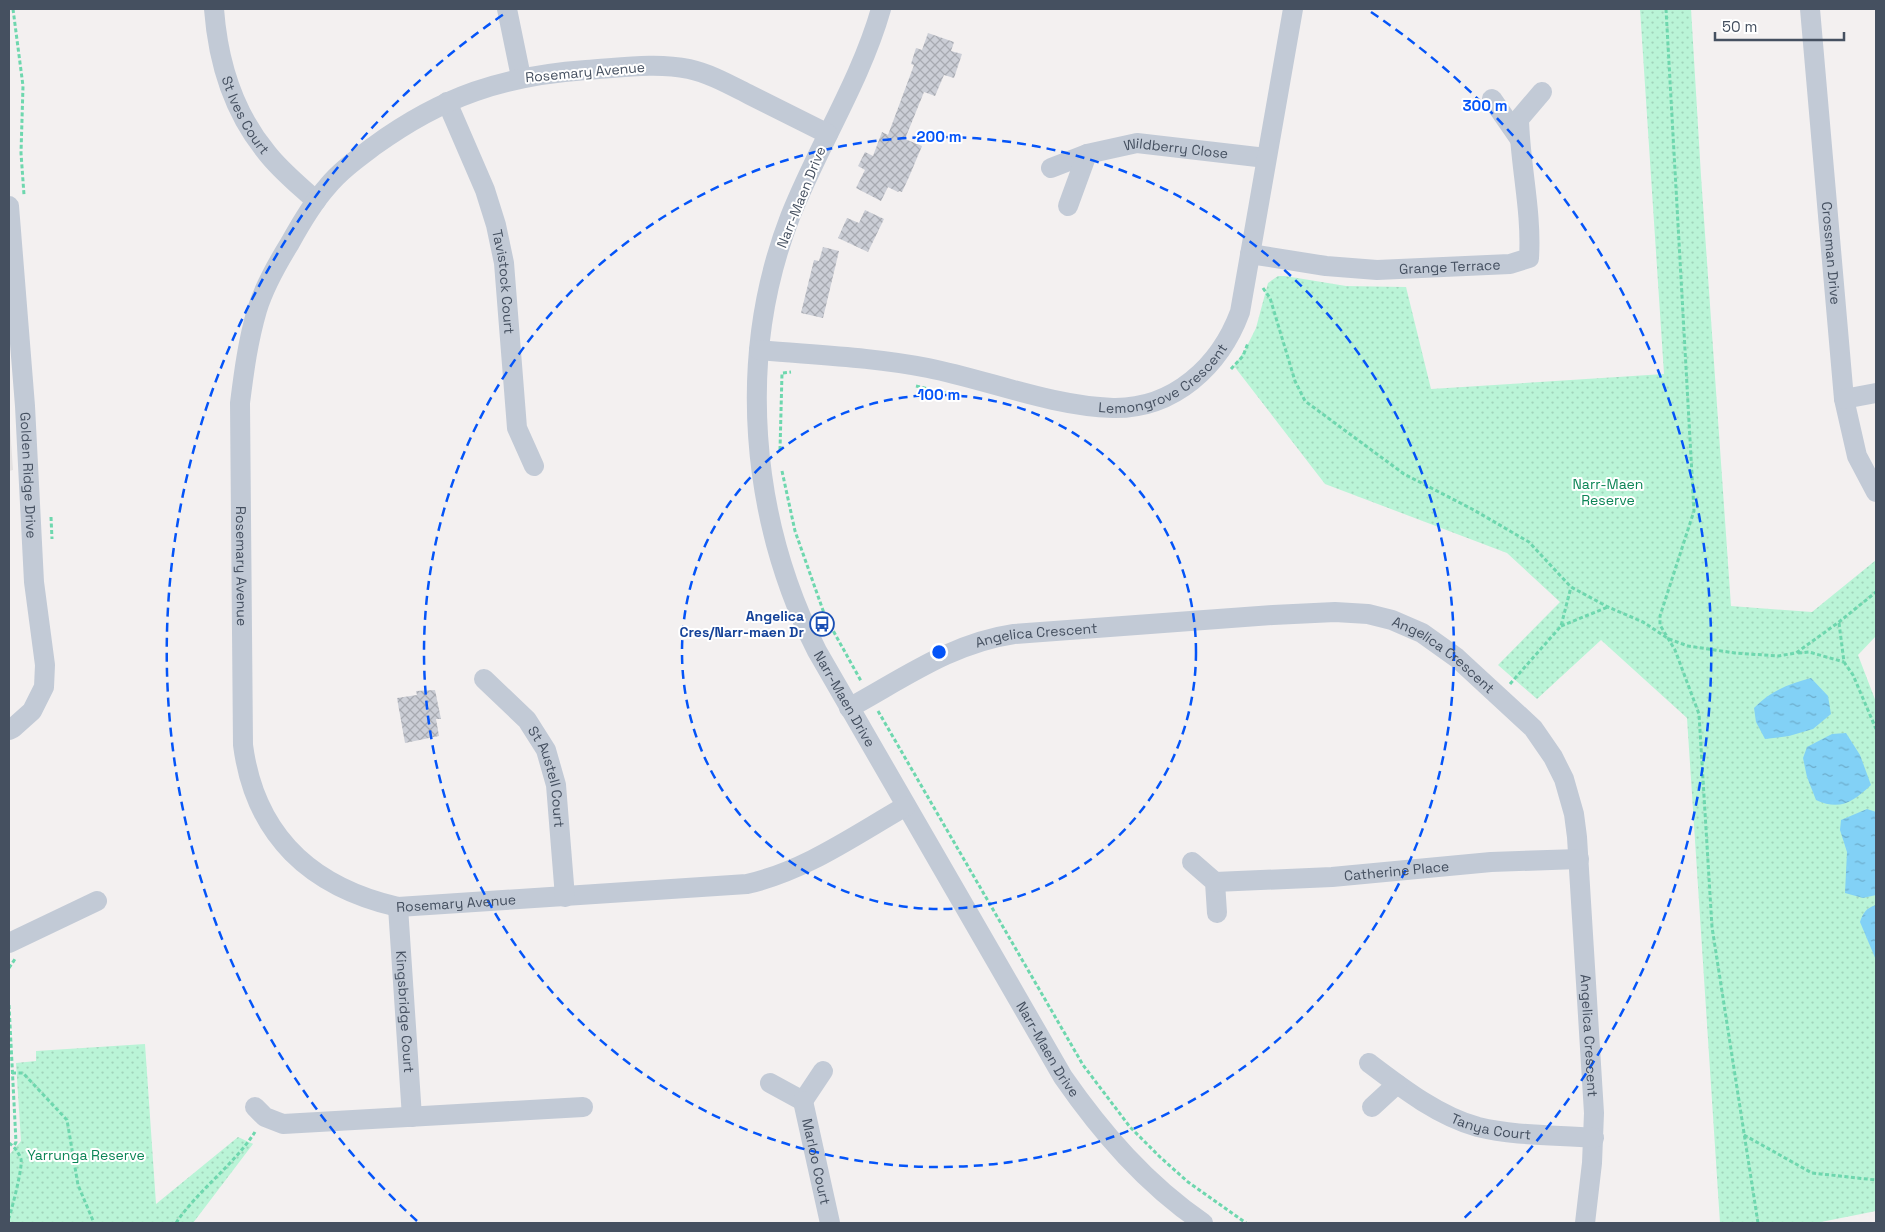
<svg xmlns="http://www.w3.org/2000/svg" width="1885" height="1232" font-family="'Space Grotesk',sans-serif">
<defs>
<pattern id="grass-dots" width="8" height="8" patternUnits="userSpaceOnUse" patternTransform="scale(1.25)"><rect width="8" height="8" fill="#baf4d7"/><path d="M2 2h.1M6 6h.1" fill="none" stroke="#a1d3bb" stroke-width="1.8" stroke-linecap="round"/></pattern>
<pattern id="water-ripples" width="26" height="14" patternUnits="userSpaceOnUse" patternTransform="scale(1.25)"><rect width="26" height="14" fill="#82d1f6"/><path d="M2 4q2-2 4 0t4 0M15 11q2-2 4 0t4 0" fill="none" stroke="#6caccb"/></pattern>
<pattern id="building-cross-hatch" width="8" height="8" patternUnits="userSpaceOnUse" patternTransform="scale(1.25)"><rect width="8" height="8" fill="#cbced6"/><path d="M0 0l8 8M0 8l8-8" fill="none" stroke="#a7aab1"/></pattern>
</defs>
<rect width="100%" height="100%" fill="#f3f0f0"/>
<path fill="#e4e1e1" d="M9 412 13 470 9 471Z"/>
<path fill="url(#grass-dots)" d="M1640 9H1691L1701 176 1731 606 1812 612 1876 560V636L1858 655 1876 702V1211L1816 1223H1720L1687 718 1601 640 1537 699 1498 665 1560 602 1507 553 1325 484 1234 366 1246 348 1256 328 1268 283 1278 276H1285L1346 286 1406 287 1431 389 1664 374Z
M145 1044 156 1204 238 1137 253 1144 193 1223H9V1155L21 1141 16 1063 36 1061V1051Z"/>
<path fill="url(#water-ripples)" d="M1811 678 1828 696 1831 714 1813 729 1789 736 1765 739 1756 722 1754 708C1770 691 1789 684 1811 678Z
M1846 733 1860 755 1871 785C1853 802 1840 811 1816 800L1807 777 1803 758 1807 747 1832 734Z
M1867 809 1876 812V895L1863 898 1845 893 1847 852 1840 830 1841 820Z
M1876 905V960L1860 922C1863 913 1866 908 1876 905Z"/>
<path fill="url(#building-cross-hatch)" d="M928 33 954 42 951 51 962 54 954 78 944 75 935 96 924 92 905 139 922 146 909 177 902 192 899 191 898 192 888 187 881 201 856 188 865 170 858 166 865 152 873 156 882 132 888 135 914 65 911 64 916 48 922 50Z
M865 210 884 219 868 252 838 238 847 218 859 223Z
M823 247 839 251 823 318 801 313 814 260 819 261Z
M435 690 441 719H436L439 736 405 743 397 698 417 695 416 691Z"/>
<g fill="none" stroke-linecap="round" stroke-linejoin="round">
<path stroke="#6ed7ae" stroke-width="3" stroke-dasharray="4 2.5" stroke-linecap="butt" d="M13 9 23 86 21 153 24 195
M1666 9 1694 511 1660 616V625L1675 650 1699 714 1712 927 1758 1223
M1263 288 1270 298 1295 381 1305 401 1404 474 1472 509 1529 542 1571 587 1608 607 1643 622 1669 639 1688 646 1735 653 1778 656 1796 653 1839 622 1876 592
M1231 369 1243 356 1248 343
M916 386 959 396
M780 450 782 373 791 372
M782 471 795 531 825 616 861 681
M51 517 52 539
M1839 623 1844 662 1853 675 1876 729
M1561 626 1608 607
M1798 653 1809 652 1844 662
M1510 684 1561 626 1571 587
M878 711 1083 1065 1130 1127 1160 1157 1188 1182 1246 1223
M9 968 15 959
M9 1005 16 1142 14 1146
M12 1073H23L67 1120 78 1185 94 1223
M1744 1135 1812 1173 1876 1180
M9 1143C14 1146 19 1153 21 1159 23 1167 12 1208 9 1218
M176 1223C198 1190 233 1166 255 1132"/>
<g stroke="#c2cad6" stroke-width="20">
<path id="s1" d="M214 9C218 62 233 112 267 153 281 171 300 186 316 201"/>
<path d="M507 9 521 77"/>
<path id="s2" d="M881 9C860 82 818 146 790 217 736 357 750 518 817 651L1063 1077C1102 1133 1146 1184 1203 1223"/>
<path id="s3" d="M1810 9 1844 399 1857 456 1876 492"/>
<path d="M1492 99 1519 138"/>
<path id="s4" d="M447 102 485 190 496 225 504 263 517 428 534 466"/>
<path id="s5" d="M828 134C802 121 776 108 750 95 730 85 711 74 689 69 656 62 619 68 586 70 503 76 443 96 374 146 358 158 340 171 327 187 312 204 301 223 290 243 277 264 264 287 257 310 248 341 244 371 240 403L243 745C255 836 311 887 398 907L747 884C805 871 855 835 906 806"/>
<path id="s6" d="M1051 168 1087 154 1137 143 1266 158"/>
<path id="s7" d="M9 206 25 406 34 582 45 665 44 687 32 711 13 728 9 730"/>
<path d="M1068 206 1087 154"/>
<path id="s8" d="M1250 254 1326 266 1377 270 1510 264 1529 258C1532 211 1520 165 1519 119L1542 92"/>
<path id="s9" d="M759 350C815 355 873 357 928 368 988 380 1051 406 1113 408 1174 409 1220 366 1240 312L1293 9"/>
<path d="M1844 399 1876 393"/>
<path id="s10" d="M484 679 527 720 546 750 556 785 565 897"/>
<path id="s11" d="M849 708C904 678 952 643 1014 634L1273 615 1335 612 1368 614 1392 620 1422 633 1457 658 1533 728 1553 757 1564 779 1574 814 1577 837 1594 1113 1592 1163 1585 1223"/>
<path d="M1192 862 1215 882 1217 913"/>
<path id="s12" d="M1215 882 1332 877 1491 862 1579 859"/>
<path id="s13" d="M398 907 412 1117"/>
<path d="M9 943 97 901"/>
<path id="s14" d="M1369 1063C1402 1088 1438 1116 1478 1127 1515 1136 1556 1135 1594 1138"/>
<path d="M770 1083 803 1101 823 1071"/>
<path id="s15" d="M803 1101 830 1223"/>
<path d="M255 1107 265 1117 283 1124 583 1107"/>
<path d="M1372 1107 1397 1084"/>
</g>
</g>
<g fill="none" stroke="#0454f8" stroke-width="2.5" stroke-dasharray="9 6">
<circle cx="939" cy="652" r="257"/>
<circle cx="939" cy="652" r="515"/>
<path d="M417 1221A772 772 0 0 1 507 12M1371 12A772 772 0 0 1 1461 1221"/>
</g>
<defs>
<g id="bus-ring" transform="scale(1.25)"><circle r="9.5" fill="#fff" stroke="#1a4fb4" stroke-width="1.5"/><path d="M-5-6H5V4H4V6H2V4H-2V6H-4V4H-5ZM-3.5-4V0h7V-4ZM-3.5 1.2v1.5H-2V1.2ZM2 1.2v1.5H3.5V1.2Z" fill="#1a4fb4"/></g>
</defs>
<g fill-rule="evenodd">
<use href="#bus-ring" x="822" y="624"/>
</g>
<g text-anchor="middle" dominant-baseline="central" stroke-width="4" stroke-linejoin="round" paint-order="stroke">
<g font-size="14" fill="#455060" stroke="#fff">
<text transform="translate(585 72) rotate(-5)">Rosemary Avenue</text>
<text stroke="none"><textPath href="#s1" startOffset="112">St Ives Court</textPath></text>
<text stroke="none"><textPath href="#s6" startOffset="129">Wildberry Close</textPath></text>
<text transform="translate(801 197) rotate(-68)">Narr-Maen Drive</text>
<text stroke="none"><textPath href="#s3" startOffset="245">Crossman Drive</textPath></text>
<text stroke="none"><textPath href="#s8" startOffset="201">Grange Terrace</textPath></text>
<text stroke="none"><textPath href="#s4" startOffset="190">Tavistock Court</textPath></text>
<text stroke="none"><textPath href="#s9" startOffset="419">Lemongrove Crescent</textPath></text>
<text stroke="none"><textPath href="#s7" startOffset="270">Golden Ridge Drive</textPath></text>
<text stroke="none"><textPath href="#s5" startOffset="948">Rosemary Avenue</textPath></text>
<text stroke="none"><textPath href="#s11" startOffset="204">Angelica Crescent</textPath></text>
<text stroke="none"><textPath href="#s11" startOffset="624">Angelica Crescent</textPath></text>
<text stroke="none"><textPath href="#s2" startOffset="730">Narr-Maen Drive</textPath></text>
<text stroke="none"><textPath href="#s10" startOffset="121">St Austell Court</textPath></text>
<text stroke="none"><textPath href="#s12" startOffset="182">Catherine Place</textPath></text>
<text stroke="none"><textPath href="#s5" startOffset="1426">Rosemary Avenue</textPath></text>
<text stroke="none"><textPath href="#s13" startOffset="105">Kingsbridge Court</textPath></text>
<text stroke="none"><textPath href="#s11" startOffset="1059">Angelica Crescent</textPath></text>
<text stroke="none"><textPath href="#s2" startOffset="1135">Narr-Maen Drive</textPath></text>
<text stroke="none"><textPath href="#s14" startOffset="140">Tanya Court</textPath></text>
<text stroke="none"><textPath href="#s15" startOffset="62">Marloo Court</textPath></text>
</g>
<g font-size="14" fill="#0c8556" stroke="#fff">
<text x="1608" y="484">Narr-Maen<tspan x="1608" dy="16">Reserve</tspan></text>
<text x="86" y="1155">Yarrunga Reserve</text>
</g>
<g font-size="14" font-weight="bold" fill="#164399" stroke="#fff" text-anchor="end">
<text x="804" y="616">Angelica<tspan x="804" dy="16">Cres/Narr-maen Dr</tspan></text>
</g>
</g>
<circle cx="939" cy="652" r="8" fill="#0454f8" stroke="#fff" stroke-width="2.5"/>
<g font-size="15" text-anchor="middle" font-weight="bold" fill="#0454f8" stroke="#fff" stroke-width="4" stroke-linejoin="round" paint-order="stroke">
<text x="1485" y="111">300 m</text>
<text x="939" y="142">200 m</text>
<text x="939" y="400">100 m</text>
</g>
<rect width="1885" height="1232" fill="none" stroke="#455060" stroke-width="20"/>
<path d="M1715 32v8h129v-8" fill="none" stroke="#455060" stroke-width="2.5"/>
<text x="1722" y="32" font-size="15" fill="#455060" stroke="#ffffff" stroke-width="4" paint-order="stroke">50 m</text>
</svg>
